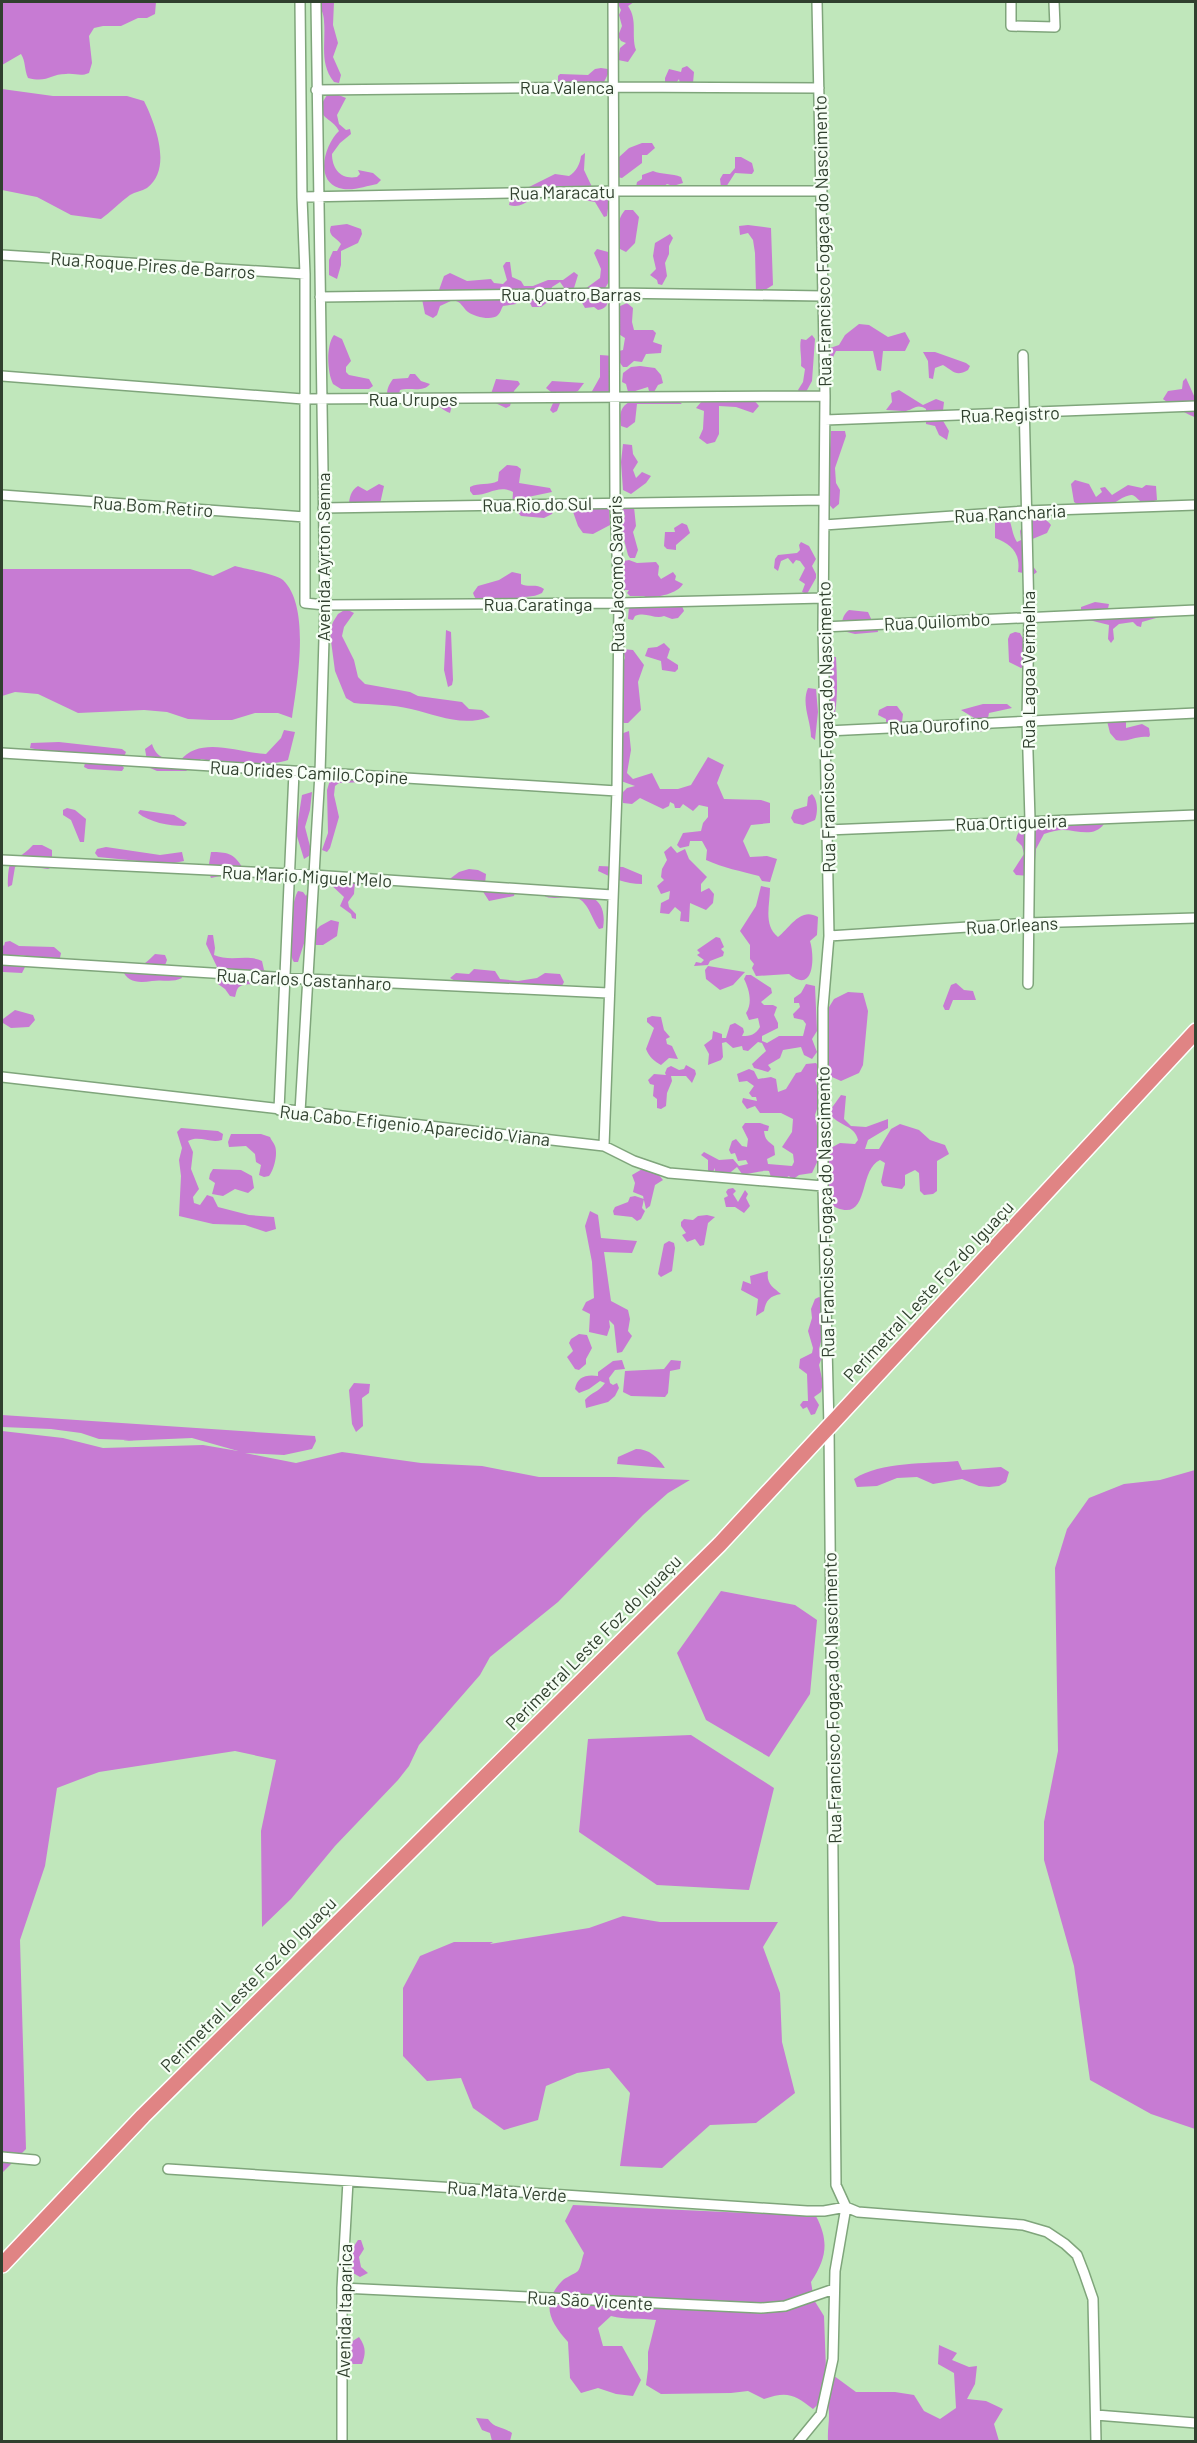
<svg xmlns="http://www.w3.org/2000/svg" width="1197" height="2443" font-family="Barlow,sans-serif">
<rect width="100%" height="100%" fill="#c0e7bb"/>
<path fill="#c77bd3" d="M2 2H156L155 14 147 18H138L121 26H103L94 28 89 36 92 63 89 73C80 77 76 73 66 74 50 74 48 83 28 78 24 69 26 62 21 54L2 65Z
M320 2H334L333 25 338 43 333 57 341 75 339 83 334 82C319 63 326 43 324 21 324 14 320 8 320 2Z
M617 2H634L628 6C638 20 631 35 636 50L628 62 618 60 620 48 626 43 621 41 618 36 622 26 619 15 621 10Z
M687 66 694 72 693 83 680 84 679 79 676 83H665V78L669 69 681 72 682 68Z
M601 68 608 69 609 72 604 82H598L594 85 591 82 581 85 577 82 573 86 566 83 558 84V76L560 74 588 75 595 69Z
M2 89 53 96H127L144 101C155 123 173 169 147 188 142 191 135 192 130 195 120 202 111 212 101 219L71 215 37 197 2 190Z
M336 94 346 98 337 115 339 124 346 130 350 129 351 134 340 143 332 154C332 169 341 180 357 177L360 174 358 170 373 173 381 180 377 184C366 186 351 192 339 188 314 180 325 144 339 131 333 117 311 118 327 95Z
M642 143H652L655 148 647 155H642V163L622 178 617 177 616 171 619 166 618 158 629 148Z
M585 153 584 170 592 187 610 193 607 216 604 217 595 202 577 199 569 186C562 186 551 186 545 189 533 195 524 210 509 205L511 196 555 174 569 176C576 172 580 164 581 156Z
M735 157H741L752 163 754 171 752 174 735 173 726 187H721L720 179 723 174H730L735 168Z
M653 171C662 175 672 173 681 177L683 183 673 186 667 184 663 187H636L637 182 642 179V175Z
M625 210H633L639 217 635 243 626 252 618 248C621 233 614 223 625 210Z
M347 224 361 229 362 234 358 243 341 251V265L337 279 329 275V260L333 251H337L341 244C336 237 327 236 331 226Z
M748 225 771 228 773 285 765 290 756 291 755 253 753 240 748 233 740 235 739 226Z
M670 234 673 238 669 246V254L665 263 667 276 662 285 658 284 657 280 650 275 656 269 653 256 655 243Z
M597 249 612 253 613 275 604 290C608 299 611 308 598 310L594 307 585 308 581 301 585 289 600 278 601 269 594 253Z
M506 262H510L512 277 521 281 524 286H533L548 280H563L574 272 578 275 574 288 565 289 560 282 552 287 549 301 541 307H532L530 303 538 290 535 288 522 292 516 304 503 306C501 309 501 312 498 315 492 321 475 317 468 312 462 307 462 302 453 300L440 306 437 315 433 318 425 314 422 299 439 290 444 276 450 273 467 281 491 279 494 283 503 284 507 280 503 266Z
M627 303 633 308 632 322 634 330H653L656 333 653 342 662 345 661 353 646 354 642 362 634 361 627 367H623L618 360 619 351 623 350 625 338 617 333 618 307Z
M859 324 869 325 888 337 905 332 910 341 905 351H883L881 371 877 370 873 351H836L828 367 824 350 839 345 845 335Z
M334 335 342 339 351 361 346 367V372L349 375 369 379 373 386 369 389H341L333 384C327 372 326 345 334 335Z
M812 335 815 339 812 381 806 392 800 394 798 390 803 382 805 369 801 366C802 357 799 347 801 339L806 340Z
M923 352H935L966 363 970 366 968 370C956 377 953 371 943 365L935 368 933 379 929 378 928 361Z
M600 355 614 356V391L597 399 591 393 600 377Z
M640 366 655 368 661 375 663 383 658 385 654 392 649 391 648 387 632 392 629 396 626 384 622 382 623 373 631 367Z
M410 374H415L421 381 430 384C423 393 410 387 400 390L399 394 448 403 452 405 450 413C446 412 442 408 438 406 426 403 369 412 393 379L408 378Z
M1186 378 1195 398V417C1190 416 1166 402 1163 399L1168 391 1182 389 1183 381Z
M496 379 518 381 520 384 514 391 510 406 506 408 489 400Z
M552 381 584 383 578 391 562 398 557 411 553 413 550 410 556 396 546 388Z
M899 390 923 405 936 399 944 402 942 419 949 431 947 440 939 435 935 426 926 424V409C915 402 913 412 902 411 897 411 892 410 886 410L892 402 891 393Z
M674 398 682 404H637L635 422 627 428 621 426C614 392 651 399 674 398Z
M753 399 759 406 753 413 736 407 719 406V434L715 442 707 444 699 438 703 429 704 411 696 408 702 401Z
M831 431H845L846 436 835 468 836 483 840 490 839 504 833 509 827 502Z
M623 444 632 445 633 454 638 462 633 470 636 478 642 472 651 476 646 483 631 494 623 490 621 462Z
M507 465 517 466 521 469 519 483 550 488 552 492 528 497 529 501 554 510 552 514 544 518 521 516 512 506 513 492C498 484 488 496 473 495L470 491V487C479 482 489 486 498 481L499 472Z
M1075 480 1089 484 1096 497 1102 492 1100 488 1105 487 1112 495 1128 485 1142 488 1146 485 1156 486 1157 500 1144 504C1140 502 1136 496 1132 495 1125 494 1106 508 1101 514H1092L1074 502 1071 484Z
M379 484 384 486 380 504 349 506C349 498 351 490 358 486L367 491Z
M581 505 609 507 610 525 593 534 583 533 578 526 572 509Z
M999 506C1014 518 1009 528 1017 542L1021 540 1020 531 1027 517C1036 516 1045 517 1051 525L1047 533 1030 540V562L1037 572 1033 575 1018 572C1021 553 1011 544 995 538V514Z
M623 507H634L636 526 633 532 638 550 635 558H630L628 555 621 528 625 515 622 512Z
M682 523 687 525 690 533 676 545V550L667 549 664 546 665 532H675L674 528Z
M801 542 809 546 816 559 812 566 816 574V578L807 594 802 592 805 584 799 580 805 568 800 561 796 560 793 564 788 558 781 561 778 571 774 568 775 559 778 555 797 553 800 550 799 545Z
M629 560 637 563 656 562 659 566 658 575 661 579 673 572 676 576 675 580 683 584C677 594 658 597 647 598L644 596H630L627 593 629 590H621V565L624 561Z
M235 566C245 569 277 574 283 580 311 607 297 682 292 718L278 713H255L232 720H210L188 719 167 712 144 710 78 713 38 694 15 692 2 696V569H190L213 576Z
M512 572 521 574V584C529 588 536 583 544 589L542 593C533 598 522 596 513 599 501 601 478 611 473 593L478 586 499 580Z
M1095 602 1109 604 1107 613 1162 612 1163 616 1142 622 1141 627 1137 626 1133 622 1119 624 1113 629 1114 639 1111 643 1108 639 1109 625 1085 619 1081 611V607Z
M668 604 682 606 684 611 678 618 672 619 664 616C655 620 646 611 635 616L633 620 628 619 629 606 638 605 647 608 651 605 659 607Z
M346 609 354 613 344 627 342 636 354 660 358 677 365 684 410 692 418 696 462 702 469 709 482 710 490 717C460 727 438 715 411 709 392 704 372 705 354 703L346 698 335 671 331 641 330 631 333 622 338 614Z
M849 610 868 612 872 621 877 625 878 632 855 634 843 631C840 624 843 614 849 610Z
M446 630 451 632 453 680 452 685 448 687 444 670Z
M1015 632 1020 633 1024 641 1026 666 1021 668 1009 662 1008 639 1010 634Z
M664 643 670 649 667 658 678 665V669L675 672 662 670 661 661 645 656 648 648 657 647Z
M623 649 633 650 644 665 638 682 641 710 628 723H624L618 717 624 701 622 697 623 662 625 658Z
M830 657H836C837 676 838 695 835 713L832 716 829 712 830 678 826 668V661Z
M808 688 816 689 818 712 815 740 811 737C811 721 801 704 808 688Z
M983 704H1007L1012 708 989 713 988 718 992 729 978 732 971 728 976 719 961 710Z
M887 706H897L903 714 902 722 916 727 918 731C905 732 897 740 886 728V719L878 715 879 710Z
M1126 720V728L1142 724 1149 728 1150 735 1149 737C1135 735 1128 743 1116 740L1110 733 1107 721Z
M284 730 295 732 288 760C269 767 222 763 201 759L186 771H157L148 767 145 749 152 744C157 759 166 759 180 761 200 735 239 753 266 754L281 738Z
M629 731 631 750 627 773 633 779 652 773 660 789H678L691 785 708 757 724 765 717 783 724 799 761 800 770 803V823L751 825 743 841 750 857 767 856 777 859 770 882 762 881 759 876C740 871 724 868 706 860L707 850 702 841H690L689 846 680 848 677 845 683 833 701 831 703 823 708 817V807L699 805 693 811 683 804 680 808H675L674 804 670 802 669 806 663 809 640 798 632 804 623 803 621 794 627 788 635 786 618 780 615 736Z
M59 742 122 749 126 752 121 764 124 768 122 771 88 769 84 767 85 763 95 761 30 748 31 743Z
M331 777 367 780 365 782 339 783 335 786 334 795 339 817 330 848 327 852 322 850 328 833 327 790Z
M312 792 310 810 305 827 312 854 304 859 296 833 302 795Z
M812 794C818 800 818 812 815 820L803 825 794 823 791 818 794 810 807 806 808 797Z
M67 808 75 810 86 819 84 842H80L71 820 63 815V810Z
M140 810 174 815 187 823 184 826C169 826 149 822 138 813Z
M1098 819 1104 824C1094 838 1077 830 1063 830 1057 830 1050 832 1044 834L1036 849 1034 873 1030 876 1016 875 1013 871 1024 854 1022 846 1016 840C1019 817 1056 828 1071 826 1080 825 1089 823 1098 819Z
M33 845H42L52 850V867L48 869 19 865 15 867 12 885 8 887C8 850 14 866 33 845Z
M671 846 677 853 685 849 689 859 707 877 701 884V892L709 888 714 894 713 903 706 910 690 903 689 922 680 921 681 912 675 907 669 914 660 913 661 903 669 899 670 891 661 894 657 886 664 880 661 877 662 869 667 860 664 852Z
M106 847 160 855 182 852 184 861 169 864 98 857 95 853 97 849Z
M211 852C226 852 234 853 242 867L277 872 276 882 229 874 211 878 208 870Z
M599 866 623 867 642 875V884C625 884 613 878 598 871Z
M469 869 478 870 486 874 485 884 515 892 514 896 489 901 482 890 444 889 443 884 459 872Z
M328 878 355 881 354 894 348 902 349 907 356 914V919L352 918 351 914 340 906 344 897 329 883Z
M761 886 770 888C770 905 763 925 778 937 791 927 800 907 818 917L817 935 810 941C815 957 814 995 789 974L756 976 752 968 754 964 750 959V945L740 931 756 906Z
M563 887C588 893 608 898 603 928L599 929C593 921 591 911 584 903 574 891 554 903 543 895V890Z
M298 891 303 892 306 896 307 894 308 898 307 934 298 962H294C286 952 291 902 298 891Z
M331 920 339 922 337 936 323 945H316L315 931 320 926Z
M208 935H213L215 948 214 955C229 962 249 954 262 961L264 970 277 980C268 990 245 979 238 988 236 991 236 994 235 997L230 996 225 989 218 984V969L206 944Z
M716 937 720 938 724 947 721 949 724 952 723 956 710 961 708 965 694 966 696 962 701 963 704 960 697 955 700 953 697 950Z
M10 941 19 946 54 947 61 953 60 958 55 960 20 955 16 957 26 965 22 973 3 972 2 944 4 946 5 942Z
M155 954 165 955 167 960 164 968 180 974 182 978C172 983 162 979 152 981 139 983 127 983 122 969 141 966 142 967 155 954Z
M708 966 745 972 733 985 720 990 706 979 705 970Z
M474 969 495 971 500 979 518 981 537 978 545 973 560 974 564 982 562 986 553 988 457 982 450 978 456 973 469 974Z
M746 975H751L771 988 772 993 761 1002 764 1005H773L777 1007 774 1015 778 1023V1028L762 1036V1041L767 1043 779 1036H803L806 1024 803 1020 794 1018 793 1014 800 1007 799 1003H794V998L801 993 806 984 815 986 817 1031 812 1039 817 1052 812 1059 804 1055 801 1047 783 1050 780 1058 768 1065 771 1069 768 1072 754 1068 752 1064 766 1051 762 1043 758 1042 748 1051 743 1050 742 1046 733 1048 726 1042 722 1043 723 1057 721 1060 708 1065 709 1054 704 1045 712 1039 713 1031 722 1034V1038H726L730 1025 735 1023 743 1028 744 1032 742 1036C751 1036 755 1035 760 1027L758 1018 749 1020 746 1013C753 1003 749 989 744 979Z
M956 983 964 990 973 991 976 1000H953L949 1010H945L943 1006 951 985Z
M848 992 863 993 868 1011 863 1065 859 1073 841 1081 832 1077 826 1070 823 1017 834 999Z
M15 1010 33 1015 35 1020 29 1027 11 1028 3 1023V1019Z
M652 1016 661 1017 664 1030 670 1037 666 1039 667 1044 672 1046 678 1059 669 1058 661 1065C654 1061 649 1057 646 1049L654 1028 647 1022V1018Z
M816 1063C820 1068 820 1075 815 1080L821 1097 815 1115 821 1147 820 1156 812 1173 799 1175 792 1180 789 1176 781 1181 772 1180 769 1171C760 1170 752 1174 742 1174L737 1167 726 1176 723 1173 715 1175V1168L712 1174 708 1173V1160L701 1155 704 1152 719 1160 733 1159 739 1166 748 1164 746 1160 738 1161 735 1153 731 1154 729 1150 732 1141 736 1139 742 1146 747 1147 748 1139 742 1127 745 1123H760L769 1126 768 1131H764C765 1140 768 1141 774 1146L775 1155 767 1159 768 1164 792 1166 794 1162 793 1154 782 1147 792 1132 793 1119 781 1113H760L755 1106 747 1109 742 1102 743 1098 757 1101 756 1097H752L749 1093 754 1086 747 1081 739 1082 737 1074 749 1069 754 1071 758 1079 771 1077 776 1079 778 1092 786 1089 796 1073 801 1072 806 1064Z
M686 1065 695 1070 696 1074 692 1083 686 1076H671L672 1081 667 1093 666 1106 661 1109 657 1108V1099L653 1096 654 1085 650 1084 648 1080 654 1074 666 1075 665 1073 667 1068 671 1066 679 1070 684 1069Z
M841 1095 846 1096 844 1119 851 1126 866 1127 888 1119V1128L868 1140 865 1149H879L891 1129 900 1124 919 1130 930 1140 945 1145 949 1154 937 1161V1191L933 1194 924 1195 920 1191 919 1173 915 1170 905 1175V1185L902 1189 883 1186 881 1182 885 1163 880 1160C858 1170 870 1221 837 1208 819 1201 827 1166 827 1150L840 1143 855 1144 858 1140C855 1125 838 1126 830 1114L831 1109Z
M181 1128 218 1131 223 1134 222 1140C210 1144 200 1135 188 1141L193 1152 191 1169 199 1189 193 1197 194 1203 200 1205 207 1195 213 1197 218 1207 249 1215 274 1217 276 1229 266 1232 245 1225 213 1224 179 1216 181 1176 179 1160 182 1148 177 1132Z
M231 1134H261L270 1137C271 1140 274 1143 275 1146 278 1154 274 1170 269 1176L264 1177 259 1175 261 1165 256 1162 255 1154 246 1146 229 1147 228 1142Z
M644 1168 654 1169 663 1180 655 1185 650 1206 646 1209 643 1196 633 1192 635 1183 632 1175Z
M213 1169 241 1170 252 1176 254 1188 248 1193 235 1189 223 1196 212 1194 215 1183 209 1179 210 1174Z
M733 1188 736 1191 733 1194 738 1202 745 1190 748 1194 746 1198 750 1206 744 1213 735 1207H726L724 1198 728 1196 726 1192 728 1189Z
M635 1196 644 1199 642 1208 645 1211 641 1219 637 1221 632 1217 614 1215 613 1211 615 1207 628 1202 630 1197Z
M590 1211 598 1215 601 1238 637 1241 632 1253 604 1252 611 1301 628 1310 630 1319 628 1331 632 1336 622 1352 617 1353 614 1325 609 1320 610 1327 607 1336 589 1332 590 1314 582 1310 586 1302 594 1298 592 1262 585 1226Z
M707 1215 715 1217 708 1223 704 1245 700 1246 695 1239 687 1242 682 1235 686 1233 681 1226V1222L684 1219 693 1220 698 1216Z
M669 1241 674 1243 675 1248 672 1271 661 1277 658 1274 664 1244Z
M768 1271C766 1284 773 1287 781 1294 770 1296 766 1300 764 1311L756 1316 758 1299 741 1290 743 1281 751 1284 750 1276Z
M819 1297 823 1299C824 1315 824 1334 819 1349L822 1357 819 1365 823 1383 821 1392 814 1397 819 1405 815 1414 811 1415 807 1407 803 1409 800 1405 803 1401H808L807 1374 799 1368 800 1359 812 1353 813 1348 808 1331 812 1318 811 1309 815 1299Z
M579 1334 587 1335 592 1348 586 1359V1364L579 1370 575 1369 567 1357 573 1351 569 1343 571 1339Z
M622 1360 625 1369 615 1370 609 1378 610 1383 613 1385 617 1383 619 1388 615 1396 608 1402 586 1408 585 1400C591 1392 598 1393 605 1383L600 1381 589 1389 579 1393 575 1389C577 1377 586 1374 598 1376V1372L613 1361Z
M671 1360 681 1361 680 1369 670 1371 668 1393 665 1397 631 1396 623 1392 625 1371 664 1369Z
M354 1383 370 1384 369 1393 362 1398 363 1426 356 1432 352 1424 349 1390Z
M2 1415 315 1436 316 1441 312 1449 284 1455 245 1453 296 1463 342 1452 421 1463 482 1466 539 1477H615L690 1480 668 1493 643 1515 558 1602 490 1657 480 1675 419 1745 409 1766 398 1780 335 1846 291 1899 262 1927 261 1831 276 1760 235 1751 99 1772 57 1788 45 1866 20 1940 26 2149 2 2173V1431L63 1438 103 1448 203 1445 238 1451 192 1438 122 1441 129 1440 99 1439 81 1433 51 1429 2 1427Z
M636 1449C649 1449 658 1457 665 1468L617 1464 618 1457Z
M958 1461 962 1470 1001 1467 1009 1472 1006 1482 999 1486 989 1487 979 1486 962 1479 933 1484 917 1477 897 1478 877 1486 857 1487 854 1479C881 1461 927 1464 958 1461Z
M1195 1470H1196L1195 2129 1151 2114 1090 2080 1074 1966 1044 1860V1822L1058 1751 1055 1568 1067 1529 1089 1498 1124 1484 1160 1480Z
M721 1591 795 1605 817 1620 810 1694 769 1757 706 1720 677 1653Z
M691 1735 774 1788 749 1890 657 1885 579 1832 588 1739Z
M623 1916 660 1922H778L763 1947 780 1993 782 2042 795 2093 756 2123 710 2125 662 2168 620 2166 630 2093 609 2068 577 2073 546 2086 538 2120 504 2130 473 2108 461 2078 427 2081 403 2056V1988L420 1956 454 1942H493L490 1944 589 1928Z
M573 2205 816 2216C829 2241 827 2258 811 2282L814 2300 824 2316 826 2370 856 2392H895L914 2395 924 2411 940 2419 956 2408 954 2373 938 2364 939 2345 957 2353 952 2360 969 2367 977 2366 975 2384 967 2399 986 2401 1003 2409 994 2424 999 2441H828C827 2424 832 2416 826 2397L813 2409C794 2394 787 2391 764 2399L748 2391 731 2393 661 2394 646 2385 648 2369V2352L656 2320C640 2318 626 2320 611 2316L598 2328 603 2346H622L641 2380 633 2396 616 2394 598 2388 581 2393 570 2378 568 2342C550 2322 540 2304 562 2281 566 2277 573 2275 578 2271 581 2267 582 2258 584 2253L565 2221Z
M358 2240H361L364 2249 359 2257 361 2267 368 2273 360 2277 353 2273 348 2255Z
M359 2337C366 2347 366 2353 362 2364H352L346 2358C346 2347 350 2342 359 2337Z
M476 2418 488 2419C495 2429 502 2426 512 2433L510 2441H492L490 2433 482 2430Z"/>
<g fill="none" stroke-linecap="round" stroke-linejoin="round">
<g stroke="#7fa57b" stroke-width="12">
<path id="minor" d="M300 2 302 197 305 274V603L325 605 619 603 824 598
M817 2 825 396 823 627 829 936 823 1008V1186L829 1427 836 2185 846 2207 858 2212 1023 2225 1047 2232 1065 2244 1077 2255 1084 2273 1093 2299 1096 2442
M1011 2V26L1055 27 1054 2
M316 90 612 87 819 88
M302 197 614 191H822
M2 255 305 274
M320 297 614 293 823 296
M1023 355 1029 616 1027 720 1030 820 1028 984
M2 376 303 399 825 396
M825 420 1196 406
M2 495 305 517
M323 508 823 500
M824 525 1025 511 1196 505
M823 627 1196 610
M827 731 1196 713
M2 753 617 791
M827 830 1196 815
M2 860 313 875 612 895
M829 936 1028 923 1196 918
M2 960 307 979 608 993
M2 1077 604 1146 634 1161 669 1173 823 1186
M279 1110 294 772
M300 1112 320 773 325 605 316 2
M604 1146 617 791 619 603 615 502 613 2
M2 2157 35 2160
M168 2169 807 2211H824L846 2207 835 2271 833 2359 821 2414 798 2442
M342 2288 761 2308 785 2306 834 2289
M1096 2415 1196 2423
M342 2442V2288L348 2181"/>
</g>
<g stroke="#fff" stroke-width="18">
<path id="trunk" d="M2 2265 143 2116 720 1544 1196 1031"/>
</g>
<use href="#minor" stroke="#fff" stroke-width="9"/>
<use href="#trunk" stroke="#e08484" stroke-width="15"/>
</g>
<g text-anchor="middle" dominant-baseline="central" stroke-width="4.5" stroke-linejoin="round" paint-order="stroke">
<g font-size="18" fill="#30402e" stroke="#f6fef5">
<text x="567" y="87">Rua Valenca</text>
<text transform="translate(562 192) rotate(-1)">Rua Maracatu</text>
<text transform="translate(822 241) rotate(-91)">Rua Francisco Fogaça do Nascimento</text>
<text transform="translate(153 265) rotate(4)">Rua Roque Pires de Barros</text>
<text x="571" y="294">Rua Quatro Barras</text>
<text x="413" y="399">Rua Urupes</text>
<text transform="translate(1010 414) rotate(-2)">Rua Registro</text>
<text transform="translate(537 504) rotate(-1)">Rua Rio do Sul</text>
<text transform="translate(153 506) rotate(4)">Rua Bom Retiro</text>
<text transform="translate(1010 513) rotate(-3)">Rua Rancharia</text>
<text transform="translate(323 557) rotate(-90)">Avenida Ayrton Senna</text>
<text transform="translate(616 574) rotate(-91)">Rua Jacomo Savaris</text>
<text x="538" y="604">Rua Caratinga</text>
<text transform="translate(937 621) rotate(-3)">Rua Quilombo</text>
<text transform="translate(1028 670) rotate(-90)">Rua Lagoa Vermelha</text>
<text transform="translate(939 725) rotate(-3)">Rua Ourofino</text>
<text transform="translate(826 727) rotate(-91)">Rua Francisco Fogaça do Nascimento</text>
<text transform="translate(309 772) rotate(3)">Rua Orides Camilo Copine</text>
<text transform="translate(1011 822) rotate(-2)">Rua Ortigueira</text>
<text transform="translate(307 876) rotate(3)">Rua Mario Miguel Melo</text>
<text transform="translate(1012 925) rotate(-3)">Rua Orleans</text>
<text transform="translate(304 979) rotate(3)">Rua Carlos Castanharo</text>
<text transform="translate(415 1125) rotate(6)">Rua Cabo Efigenio Aparecido Viana</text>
<text transform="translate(825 1212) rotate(-91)">Rua Francisco Fogaça do Nascimento</text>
<text transform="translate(928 1291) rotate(-47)">Perimetral Leste Foz do Iguaçu</text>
<text transform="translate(593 1642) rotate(-45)">Perimetral Leste Foz do Iguaçu</text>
<text transform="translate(832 1698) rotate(-91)">Rua Francisco Fogaça do Nascimento</text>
<text transform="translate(248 1984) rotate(-45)">Perimetral Leste Foz do Iguaçu</text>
<text transform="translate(507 2191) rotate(4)">Rua Mata Verde</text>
<text transform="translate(590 2300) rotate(3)">Rua São Vicente</text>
<text transform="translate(344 2311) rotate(-89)">Avenida Itaparica</text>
</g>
</g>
<rect width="1197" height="2443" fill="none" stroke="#30402e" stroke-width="6"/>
</svg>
